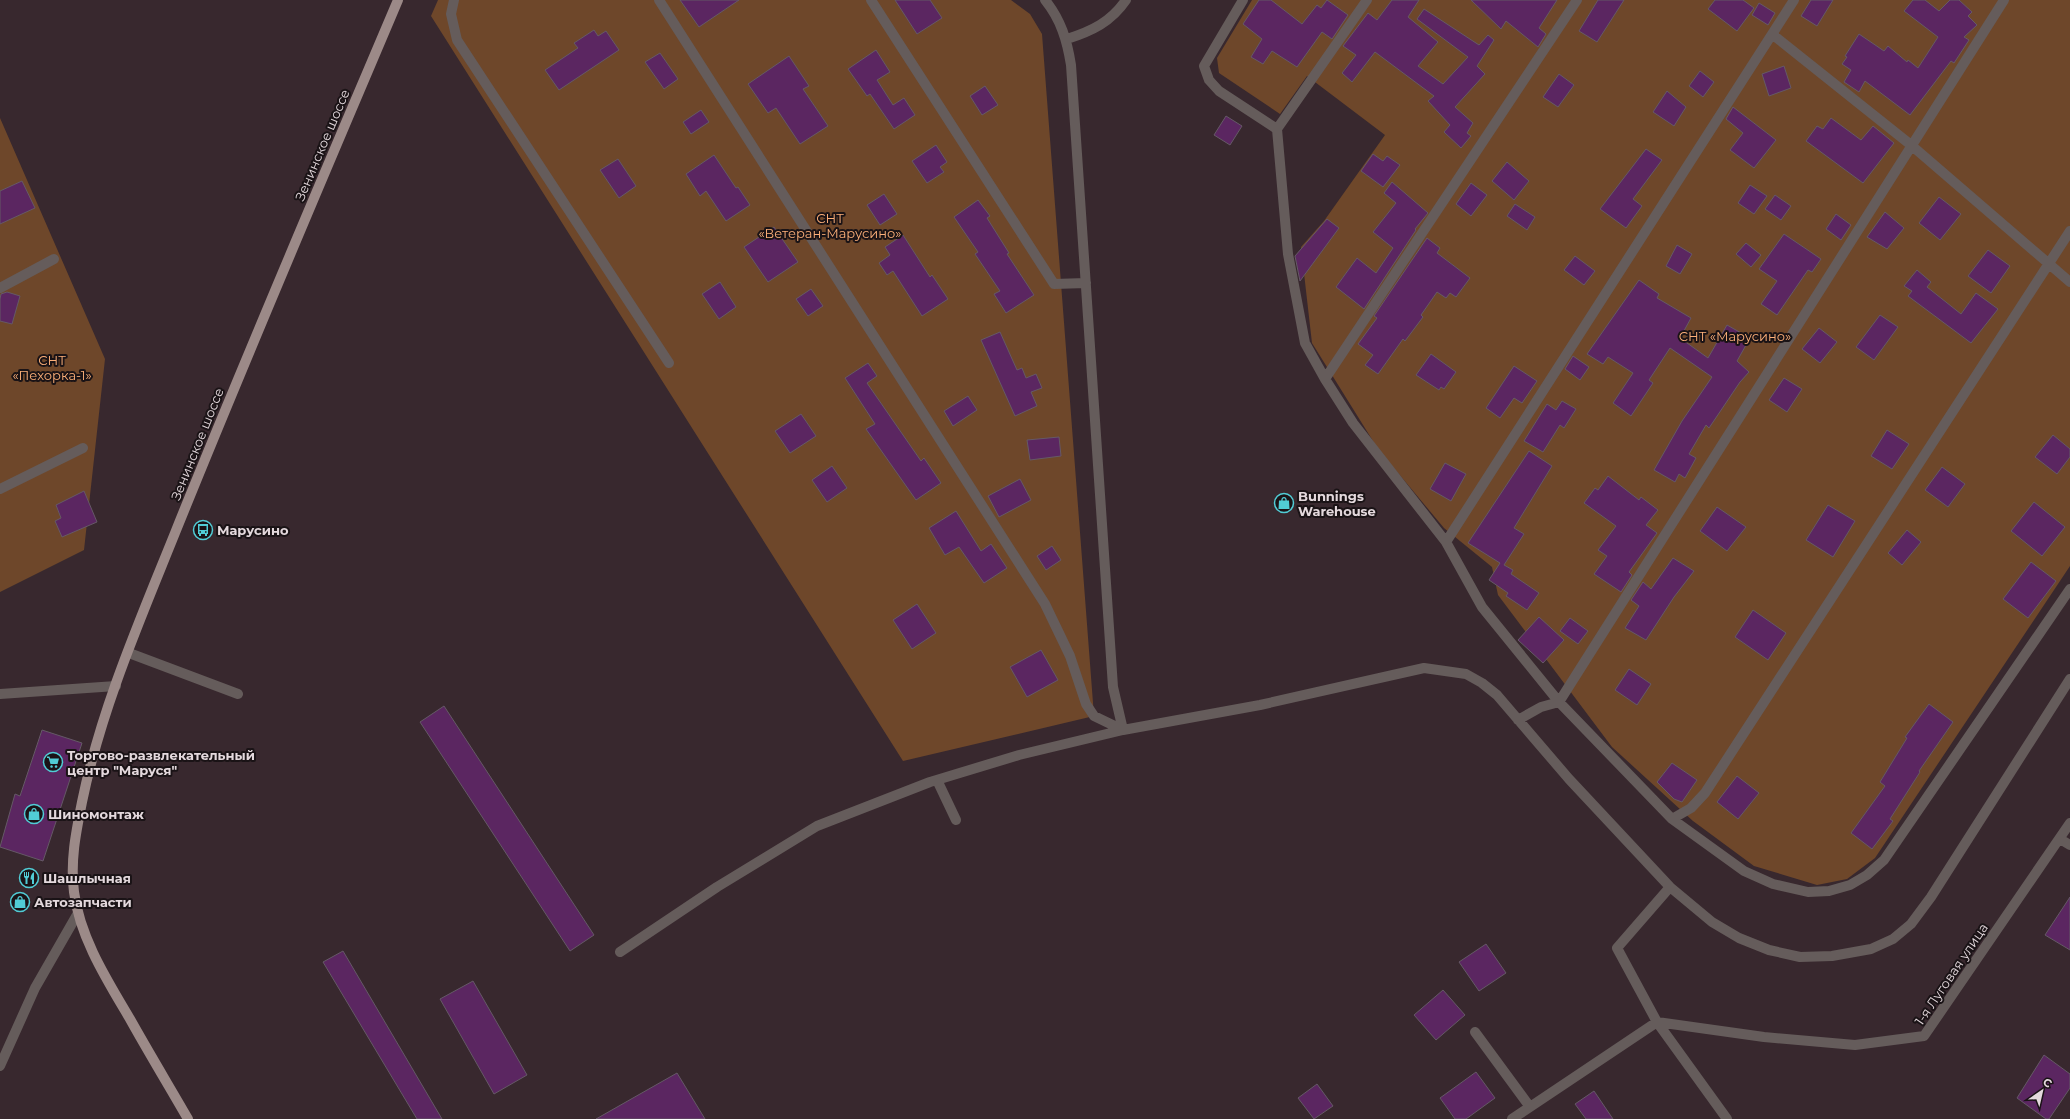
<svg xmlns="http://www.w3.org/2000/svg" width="2070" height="1119" font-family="Montserrat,sans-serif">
<rect width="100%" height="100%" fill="#38282e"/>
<path fill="#6e472a" d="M438 0H1011L1030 14 1042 34 1094 716 903 761 431 16Z
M1252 0H2070V566L1875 858 1847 879 1817 885 1754 866 1693 821 1612 747 1498 595 1492 567 1444 528 1378 449 1312 343 1301 247 1324 221 1385 135 1307 76 1280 114 1219 73 1217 58Z
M0 118 105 359 84 550 0 592Z"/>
<path fill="#5b2661" stroke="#655966" d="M680 0H739L699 27Z
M895 0H930L942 18 917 34Z
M1259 0H1271L1302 24 1317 5 1321 8 1327 0 1348 15 1332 39 1322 32 1297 67 1272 51 1263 64 1251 57 1262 39 1243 24Z
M1392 0H1419L1408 17 1438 42 1418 66 1443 84 1468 57 1417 19 1424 9 1479 45 1488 35 1494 40 1477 66 1485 74 1455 107 1473 123 1467 133 1471 136 1461 148 1444 132 1450 125 1428 101 1434 96 1375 52 1352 82 1342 73 1356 55 1343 46 1368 13 1377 20Z
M1471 0H1557L1539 28 1546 34 1538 47 1506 21 1501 29Z
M1598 0H1624L1597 42 1579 31Z
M1715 0H1743L1754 8 1737 31 1708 9Z
M1811 0H1833L1817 26 1801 16Z
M1913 0H1925L1939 11 1950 0H1959L1972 12 1968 16 1977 25 1964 37 1969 40 1954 63 1951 61 1910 115 1865 81 1859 92 1844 82 1851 70 1842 64 1847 57 1845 56 1859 34 1884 51 1888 46 1907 62 1908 60 1918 68 1938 37 1904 11Z
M1759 3 1775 13 1768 25 1752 15Z
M594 30 598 36 606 31 619 50 559 90 545 70 578 48 574 43Z
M876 50 890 72 877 80 893 105 904 98 915 115 894 129 870 94 867 96 848 69Z
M660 53 678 79 664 89 645 62Z
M789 56 809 86 803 89 828 126 800 144 776 108 768 113 748 84Z
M1784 66 1791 88 1769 96 1762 74Z
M1700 71 1714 82 1703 97 1689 86Z
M1559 74 1574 85 1558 107 1543 97Z
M985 86 998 105 982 115 970 96Z
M1667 91 1686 107 1674 126 1653 112Z
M1733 107 1776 140 1754 168 1730 150 1743 133 1726 119Z
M701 110 709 122 691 134 683 122Z
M1226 116 1242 126 1230 145 1214 135Z
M1831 118 1861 140 1873 126 1894 143 1863 183 1806 141 1817 126 1823 129Z
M936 145 947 162 940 167 944 172 927 183 912 161Z
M1646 149 1662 160 1633 199 1642 206 1626 228 1600 209Z
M1373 154 1383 161 1387 156 1400 165 1383 187 1361 171Z
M714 155 736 188 738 187 750 205 726 221 706 191 700 196 686 174Z
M618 159 636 186 619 198 600 170Z
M1507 162 1529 181 1514 200 1492 181Z
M22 181 35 208 0 224V191Z
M1392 182 1428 213 1415 229 1416 230 1364 309 1336 287 1357 258 1376 273 1393 248 1373 232 1396 203 1384 193Z
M1471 183 1487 195 1471 216 1456 204Z
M1750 185 1767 196 1754 214 1738 203Z
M884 194 897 214 880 225 867 205Z
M1775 195 1791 206 1781 220 1765 209Z
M1939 197 1961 214 1940 240 1919 223Z
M978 200 990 216 987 218 1009 253 1007 254 1034 295 1006 313 994 294 1000 291 975 254 978 252 954 217Z
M1515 204 1535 217 1527 230 1507 216Z
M1885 212 1904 228 1887 249 1867 237Z
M1836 214 1851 225 1841 240 1826 229Z
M1327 219 1339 228 1300 281 1295 256Z
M774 227 798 262 768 282 744 247Z
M1784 234 1821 259 1812 272 1808 270 1777 315 1761 304 1777 281 1759 269Z
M903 235 930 277 932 275 948 299 922 316 893 271 887 275 879 263 890 255 885 247Z
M1427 238 1440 248 1437 253 1470 278 1456 297 1450 293 1446 298 1437 292 1421 315 1423 317 1405 341 1403 339 1378 374 1365 365 1373 355 1358 344 1377 318 1374 316Z
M1746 243 1761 255 1751 267 1736 254Z
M1677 245 1692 254 1680 274 1666 266Z
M1988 250 2010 266 1991 293 1968 276Z
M1575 256 1595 271 1584 285 1564 270Z
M1917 270 1931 282 1927 287 1961 314 1976 293 1998 309 1971 343 1908 296 1912 291 1904 286Z
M1639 280 1659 294 1657 298 1691 318 1680 338 1708 358 1727 325 1750 338 1737 361 1749 372 1740 382 1709 428 1706 425 1689 454 1696 458 1685 478 1679 474 1675 482 1654 470 1682 421 1712 377 1670 348 1649 380 1653 383 1631 416 1613 403 1633 373 1608 357 1603 364 1587 354Z
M720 282 736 307 719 319 702 294Z
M811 289 823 306 808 316 796 299Z
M7 292 20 296 12 324 0 321V299L1 294Z
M1880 315 1898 327 1874 360 1856 347Z
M1819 328 1837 342 1820 363 1802 349Z
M1000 332 1017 370 1022 368 1026 378 1036 374 1042 388 1031 392 1037 406 1015 416 981 340Z
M1431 354 1456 372 1444 389 1441 387 1439 390 1416 375Z
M1573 356 1589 367 1580 380 1565 369Z
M868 363 877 376 867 383 921 461 924 458 941 483 916 500 866 429 875 424 845 378Z
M1514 366 1537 381 1522 403 1514 398 1500 418 1486 408Z
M1784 378 1802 389 1787 412 1769 400Z
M968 396 977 410 953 426 944 411Z
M1562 401 1576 409 1564 428 1560 425 1543 452 1524 441 1547 404 1556 410Z
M801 414 816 436 790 453 775 431Z
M1887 430 1909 444 1892 469 1871 456Z
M2053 435 2070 449V457L2057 474 2035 457Z
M1059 437 1061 456 1030 460 1027 440Z
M1529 451 1552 466 1514 528 1524 534 1504 565 1513 570 1511 574 1539 593 1527 610 1506 596 1508 593 1489 580 1500 563 1468 543Z
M1445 463 1466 474 1451 501 1430 489Z
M832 466 847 488 827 502 812 480Z
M1942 467 1965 484 1948 507 1925 490Z
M1608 476 1639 500 1641 497 1658 510 1646 525 1657 533 1629 572 1632 575 1621 592 1594 574 1607 556 1598 550 1616 526 1584 503 1595 488 1598 490Z
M1020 479 1031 500 999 517 988 496Z
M84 491 97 522 62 537 55 521 61 518 56 505Z
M2034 502 2065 527 2042 556 2011 531Z
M1828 505 1855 521 1833 557 1806 540Z
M1717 507 1746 527 1727 551 1700 531Z
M956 511 981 551 991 544 1007 568 984 583 959 547 945 555 929 528Z
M1907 530 1921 542 1902 565 1888 553Z
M1052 546 1061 560 1046 570 1037 556Z
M1673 558 1694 571 1674 597 1646 640 1625 628 1639 606 1631 600 1643 582 1651 589Z
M2031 562 2056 581 2028 618 2003 599Z
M917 604 936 633 912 649 893 620Z
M1753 610 1786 633 1768 660 1735 637Z
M1539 617 1564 640 1543 663 1518 640Z
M1570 618 1588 631 1578 644 1560 631Z
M1041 650 1058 680 1027 697 1010 667Z
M1629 669 1651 684 1637 705 1615 690Z
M1929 704 1953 722 1919 771 1920 772 1890 819 1893 821 1872 849 1851 833 1885 786 1880 782 1907 738 1905 737Z
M444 706 594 935 570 951 420 722Z
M42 730 82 743 43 861 0 847 15 794 20 796Z
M1672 763 1697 780 1682 802 1674 799 1657 782Z
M1737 776 1759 793 1738 819 1717 802Z
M2070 897V950L2045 935Z
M1486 944 1506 973 1479 991 1459 962Z
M343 951 442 1119H417L323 962Z
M473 981 527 1075 494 1094 440 999Z
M1443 990 1465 1015 1436 1040 1414 1015Z
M2044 1055 2070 1074V1088L2049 1119H2046L2017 1098Z
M1476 1072 1495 1098 1466 1119H1455L1440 1098Z
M677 1073 705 1119H596Z
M1317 1084 1333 1106 1314 1119 1298 1098Z
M1594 1091 1613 1119H1586L1575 1104Z"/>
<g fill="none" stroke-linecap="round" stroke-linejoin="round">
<path stroke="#655c5b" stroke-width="10" d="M454 0 451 14 457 40 669 363
M659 0 1045 604 1070 656 1086 704 1094 716 1123 730
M871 0 1054 284 1086 283
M1045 0C1061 20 1067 40 1071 65L1113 687 1123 730
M1243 0 1204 66 1209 80 1219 91 1277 129
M1367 0 1277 129 1288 254 1305 343 1325 379 1353 423 1446 542 1482 607 1559 702 1672 819 1744 871 1773 884 1808 892 1829 891 1850 885 1867 875 1884 860 2070 589
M1772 34 1911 145 2070 282
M1067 39C1092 31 1111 22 1126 0
M0 288 54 259
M1325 379 1577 0
M0 489 83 448
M1446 542 1794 0
M129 653 238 694
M0 694 116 686
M1518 720 1541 707 1559 702 2004 0
M937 780 956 820
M1672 819 1691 808 1705 793 2070 231
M2060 839 2070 845
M1670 887 1617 948 1657 1022 1727 1119
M620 952 717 887 817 826 930 782 1019 755 1123 730 1260 705 1424 668 1466 674 1482 683 1497 695 1569 779 1670 887 1712 922 1739 938 1769 950 1800 957 1832 956 1871 949 1893 939 1911 924 1931 897 2070 679
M1475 1032 1530 1107
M0 1066 35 988 78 913
M1512 1119 1657 1022 1764 1037 1855 1045 1924 1036 2070 823"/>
<path stroke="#9c8a88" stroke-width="10" d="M188 1119C169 1086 149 1053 130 1019 107 980 80 938 74 892 70 861 76 832 82 802 101 709 140 620 175 533 247 354 323 177 398 0"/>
</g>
<defs>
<g id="shop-ring" transform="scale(1)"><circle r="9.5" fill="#1a1316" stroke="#51ccd5" stroke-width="1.5"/><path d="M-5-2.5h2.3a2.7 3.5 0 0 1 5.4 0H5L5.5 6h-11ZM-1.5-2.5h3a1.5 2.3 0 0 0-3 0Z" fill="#51ccd5"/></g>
<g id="bus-ring" transform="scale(1)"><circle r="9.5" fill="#1a1316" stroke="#51ccd5" stroke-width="1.5"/><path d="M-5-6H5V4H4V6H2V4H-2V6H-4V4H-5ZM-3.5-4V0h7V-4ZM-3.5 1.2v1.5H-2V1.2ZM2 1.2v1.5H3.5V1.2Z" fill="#51ccd5"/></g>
<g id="supermarket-ring" transform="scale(1)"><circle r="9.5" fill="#1a1316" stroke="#51ccd5" stroke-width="1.5"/><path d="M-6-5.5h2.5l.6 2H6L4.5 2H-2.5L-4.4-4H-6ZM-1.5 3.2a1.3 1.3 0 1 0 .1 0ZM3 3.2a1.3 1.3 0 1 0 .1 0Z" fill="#51ccd5"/></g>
<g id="restaurant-ring" transform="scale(1)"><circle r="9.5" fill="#1a1316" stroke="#51ccd5" stroke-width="1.5"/><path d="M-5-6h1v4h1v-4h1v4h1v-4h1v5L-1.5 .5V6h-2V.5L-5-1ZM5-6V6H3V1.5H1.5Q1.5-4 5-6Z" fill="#51ccd5"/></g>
</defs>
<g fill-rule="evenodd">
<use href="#shop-ring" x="1284" y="503"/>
<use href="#bus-ring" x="203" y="530"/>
<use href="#supermarket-ring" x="53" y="762"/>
<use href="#shop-ring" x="34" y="814"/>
<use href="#restaurant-ring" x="29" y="878"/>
<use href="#shop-ring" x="20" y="902"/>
</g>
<g text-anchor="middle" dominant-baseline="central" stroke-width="4" stroke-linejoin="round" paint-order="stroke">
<g font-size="13" fill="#e4d9dd" stroke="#1a1316">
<text transform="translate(322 145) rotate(-67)">Зенинское шоссе</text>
<text transform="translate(197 444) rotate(-68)">Зенинское шоссе</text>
<text transform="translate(1951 974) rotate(-56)">1-я Луговая улица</text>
</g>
<g font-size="13" fill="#fdb079" stroke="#1a1316">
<text x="830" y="218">СНТ<tspan x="830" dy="15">«Ветеран-Марусино»</tspan></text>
<text x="1735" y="336">СНТ «Марусино»</text>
<text x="52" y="360">СНТ<tspan x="52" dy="15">«Пехорка-1»</tspan></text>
</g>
<g font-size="13" font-weight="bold" fill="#e4d9dd" stroke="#1a1316" text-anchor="start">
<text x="1298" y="496">Bunnings<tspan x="1298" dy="15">Warehouse</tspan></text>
<text x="217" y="530">Марусино</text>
<text x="67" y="755">Торгово-развлекательный<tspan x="67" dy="15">центр "Маруся"</tspan></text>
<text x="48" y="814">Шиномонтаж</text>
<text x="43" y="878">Шашлычная</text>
<text x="34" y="902">Автозапчасти</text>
</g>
</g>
<g transform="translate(2042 1091) rotate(34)" stroke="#1a1316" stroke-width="3" paint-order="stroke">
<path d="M0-3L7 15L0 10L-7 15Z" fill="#e4d9dd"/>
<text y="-6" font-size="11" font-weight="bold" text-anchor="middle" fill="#e4d9dd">С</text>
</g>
</svg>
